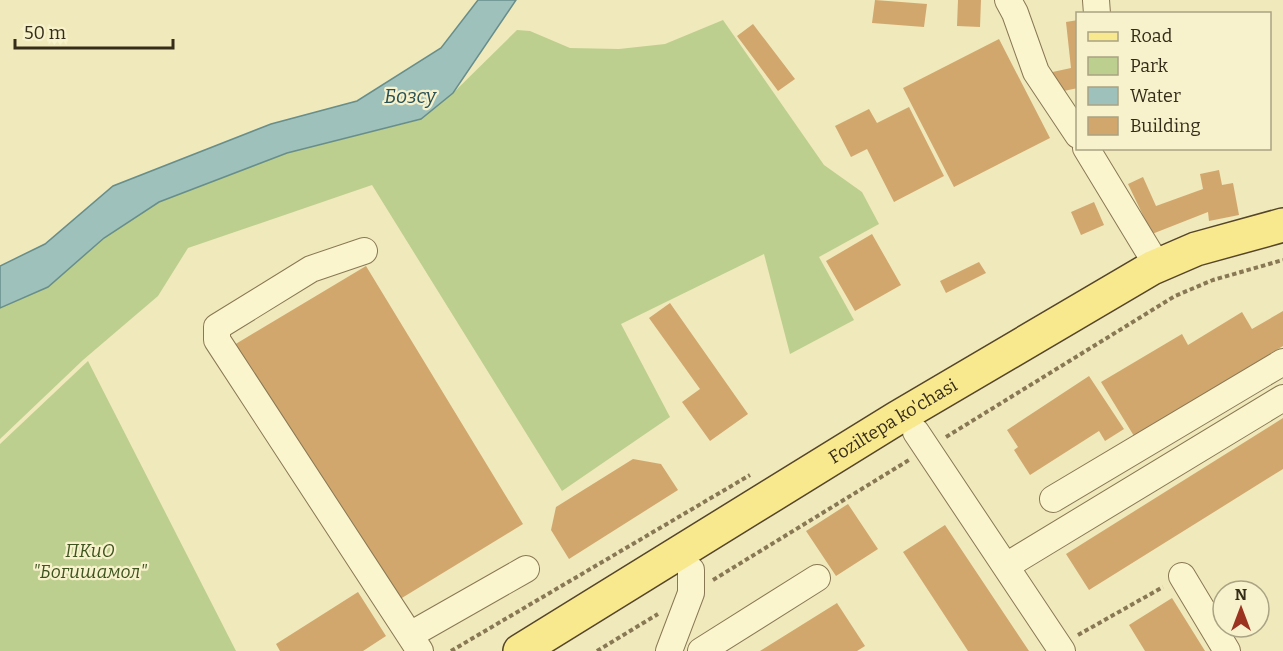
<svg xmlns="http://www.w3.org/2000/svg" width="1283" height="651" font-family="Bitter,serif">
<rect width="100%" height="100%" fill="#f0e9bb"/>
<path fill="#bdcf8e" d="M723 20 824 165 862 192 879 224 819 257 854 320 790 354 764 254 621 324 670 417 562 491 372 185 188 248 158 296 83 360 0 439V308L48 287 104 238 159 202 287 153 419 120 453 93 517 30 530 31 570 48 619 49 665 44Z
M88 361 236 651H0V444Z"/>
<path fill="#9fc1bc" stroke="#678e8b" stroke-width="1.5" d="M478 0H516L453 93 421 119 287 153 159 202 104 238 48 287 0 308V266L45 244 113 186 271 124 357 101 441 48Z"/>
<path fill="#d1a76e" d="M875 0 927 4 924 27 872 23Z
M958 0H981L980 27 957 26Z
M1078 20V88L1054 93 1048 73 1071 68 1066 22Z
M753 24 795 79 778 91 737 36Z
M999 39 1050 138 954 187 903 88Z
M909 107 944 176 894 202 867 149 851 157 835 126 869 109 877 123Z
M1219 170 1222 185 1233 183 1239 215 1209 221 1208 212 1152 234 1128 184 1143 177 1156 206 1203 189 1200 174Z
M1094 202 1104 225 1081 235 1071 212Z
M872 234 901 285 855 311 826 261Z
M979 262 986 273 946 293 940 281Z
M366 266 523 524 392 604 234 345Z
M670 303 748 414 710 441 682 402 700 389 649 318Z
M1283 311V346L1134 436 1101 382 1182 334 1188 345 1242 312 1252 329Z
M1089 376 1124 429 1105 441 1099 431 1030 475 1014 450 1018 447 1007 430Z
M1283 418V469L1089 590 1066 554Z
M633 459 661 464 678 490 569 559 551 530 556 507Z
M848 504 878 549 836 576 806 531Z
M945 525 1029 651H968L903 552Z
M358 592 386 636 363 651H280L276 644Z
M1172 598 1205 651H1145L1129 625Z
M837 603 865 646 857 651H760Z"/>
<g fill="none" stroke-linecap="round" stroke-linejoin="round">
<g stroke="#887854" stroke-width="28">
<path id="minor" d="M1008 0 1015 13 1036 72 1078 135
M1096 0 1097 14
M1086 148 1157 265
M364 251 311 269 217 327V340L420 651
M916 432 1062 651
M1053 499 1283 362
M1006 566 1283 398
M1182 576 1227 651
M410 635 526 569
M669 651 691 593V570
M701 651 817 578"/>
</g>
<g stroke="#554529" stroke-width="36">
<g id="major">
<path id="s1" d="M520 651 897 418 1152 268 1196 249 1283 225"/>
</g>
</g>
<path stroke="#887854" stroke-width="4" stroke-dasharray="4.5 3" stroke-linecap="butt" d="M946 437 1175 296 1213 280 1283 260
M713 580 909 460
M1078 635 1163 587
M451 651 750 475
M597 651 658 614"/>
<use href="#minor" stroke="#fbf5ce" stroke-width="26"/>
<use href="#major" stroke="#f8e88e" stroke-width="33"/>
</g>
<g text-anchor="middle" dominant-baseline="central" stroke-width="4.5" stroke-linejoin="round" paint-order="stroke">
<g font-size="18" fill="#362c1a" stroke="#f7f2cb">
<text stroke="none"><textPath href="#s1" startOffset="438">Foziltepa ko'chasi</textPath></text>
</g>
<g font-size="18" font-style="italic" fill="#3e541f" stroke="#f7f2cb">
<text x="90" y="551">ПКиО<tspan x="90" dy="21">"Богишамол"</tspan></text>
</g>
<g font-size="20" font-style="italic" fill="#285257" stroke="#f7f2cb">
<text x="410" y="96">Бозсу</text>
</g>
</g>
<rect x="1076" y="12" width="195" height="138" fill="#f7f2cb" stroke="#aaa384" stroke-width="1.5"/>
<rect x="1088" y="32" width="30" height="9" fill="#f8e88e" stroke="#aaa384" stroke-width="1.5"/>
<text x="1130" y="42" font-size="18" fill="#362c1a">Road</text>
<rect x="1088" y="57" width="30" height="18" fill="#bdcf8e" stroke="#aaa384" stroke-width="1.5"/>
<text x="1130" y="72" font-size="18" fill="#362c1a">Park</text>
<rect x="1088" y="87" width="30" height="18" fill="#9fc1bc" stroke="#aaa384" stroke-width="1.5"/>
<text x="1130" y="102" font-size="18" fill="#362c1a">Water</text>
<rect x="1088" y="117" width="30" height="18" fill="#d1a76e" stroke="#aaa384" stroke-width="1.5"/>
<text x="1130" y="132" font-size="18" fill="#362c1a">Building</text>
<g transform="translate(1241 609)"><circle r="28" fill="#f7f2cb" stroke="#aaa384" stroke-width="1.5"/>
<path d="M0-4.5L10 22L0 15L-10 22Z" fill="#9b3320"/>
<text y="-9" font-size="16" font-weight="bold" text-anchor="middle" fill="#362c1a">N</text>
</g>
<path d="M15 39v9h158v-9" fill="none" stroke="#362c1a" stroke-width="3"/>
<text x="24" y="39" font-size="18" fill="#362c1a" stroke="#f7f2cb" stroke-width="4.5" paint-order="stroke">50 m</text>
</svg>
